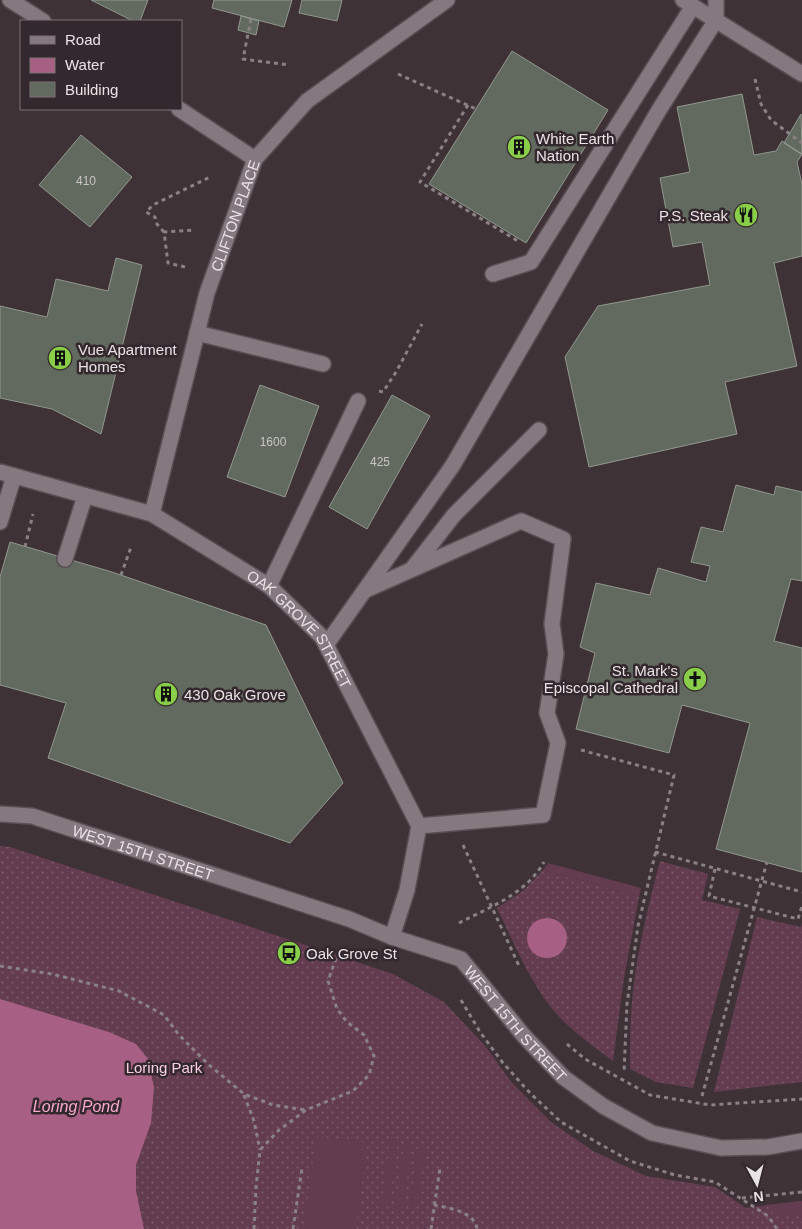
<svg xmlns="http://www.w3.org/2000/svg" width="802" height="1229" font-family="Helvetica,sans-serif">
<defs>
<pattern id="grass-dots" width="8" height="8" patternUnits="userSpaceOnUse" patternTransform="scale(1.25)"><rect width="8" height="8" fill="#643c4f"/><path d="M2 2h.1M6 6h.1" fill="none" stroke="#7a5868" stroke-width="1.8" stroke-linecap="round"/></pattern>
</defs>
<rect width="100%" height="100%" fill="#3e3237"/>
<path fill="url(#grass-dots)" d="M0 846 10 847 393 974 444 1002 486 1047 512 1083 551 1122 593 1151 646 1176 715 1187 746 1208 802 1201V1229H0Z
M660 861 708 874 702 900 740 909 693 1088 656 1082 630 1069C630 1051 630 1033 631 1015 634 963 647 911 660 861Z
M543 870 639 897 624 978 613 1061C596 1048 579 1036 564 1022 533 991 516 947 497 908L523 891Z
M757 917 801 927 802 923V1082L714 1092Z"/>
<path fill="#643c4f" d="M548 863 641 888 639 897 543 870Z
M316 1137 367 1143 356 1229H304Z
M391 1139 398 1140 389 1207 381 1206Z
M405 1141 412 1143 403 1209H395Z
M419 1143 426 1145 416 1211H409Z
M802 1201V1213L775 1215 766 1205Z"/>
<path fill="#a76083" d="M527 938a20 20 0 1 1 40 0a20 20 0 1 1-40 0Z
M0 999 109 1032 136 1044 148 1059 154 1088 151 1123 136 1165V1191L144 1229H0Z"/>
<path fill="#62695e" stroke="#91988d" d="M91 0H148L140 21H133Z
M214 0H292L284 27 212 8Z
M302 0H342L337 21 299 13Z
M241 16 259 21 256 35 238 30Z
M512 51 608 110 526 243 429 184Z
M742 94 754 155 776 151 782 141 802 154 797 162 802 184V256L774 263 797 366 725 382 737 434 589 467 565 357 598 306 710 285 702 242 673 247 660 178 690 172 677 107Z
M801 114 802 152 801 154 784 143Z
M81 135 132 177 90 227 39 185Z
M116 258 142 265 101 434 52 409 0 398V306L47 317 56 279 108 291Z
M260 385 319 406 285 497 227 477Z
M392 395 430 416 367 529 329 507Z
M736 485 774 495 776 486 802 492V581L791 579 774 641 802 648V872L716 849 750 723 682 705 669 753 576 729 595 653 580 647 596 583 650 595 658 568 706 582 710 566 691 562 701 527 723 532Z
M10 542 112 572 266 625 343 783 290 843 48 758 66 703 0 685V577Z"/>
<g fill="none" stroke-linecap="round" stroke-linejoin="round">
<g stroke="#574e53" stroke-width="18">
<path id="service" d="M493 274 531 262 693 6
M197 333 323 364
M0 522 14 476
M65 559 85 496
M412 569 454 515 539 430
M269 586 358 401
M366 590 521 521 563 539 552 624 556 654 547 713 558 743 543 815 419 826
M326 645 453 465 659 110 716 20V0"/>
</g>
<g stroke="#574e53" stroke-width="18">
<g id="minor">
<path d="M10 0 43 21"/>
<path d="M179 109 255 159"/>
<path id="s1" d="M0 472 152 514 269 586 322 637 419 826 407 890 392 937"/>
<path id="s2" d="M152 514 207 293 255 159 307 101 447 0"/>
</g>
</g>
<g stroke="#574e53" stroke-width="18">
<g id="tertiary">
<path d="M683 0 802 74"/>
<path id="s3" d="M0 814 32 816 349 919 392 937 461 959 524 1036 563 1077 603 1106 652 1133 721 1148 768 1147 802 1141"/>
</g>
</g>
<path stroke="#8a8185" stroke-width="3" stroke-dasharray="4 4" stroke-linecap="butt" d="M251 19 243 59 289 65
M398 74 476 109
M755 79 761 104 771 120 802 143
M468 105 420 182 518 241
M164 232 156 223 155 217 146 212 153 205 210 177
M185 267 168 263 164 232 195 230
M379 391 383 392 396 372 422 324
M25 547 33 514
M121 575 131 547
M581 750 674 775 638 926 627 1004 624 1073
M463 845 520 968
M655 852 802 892
M715 869 709 896 798 919 802 906
M459 923C490 907 526 894 544 862
M0 966 52 974 119 991 164 1015 179 1035 208 1064 244 1094 273 1105 306 1110
M461 1000 480 1032 503 1063 530 1093 561 1122 630 1161 675 1175 715 1182 768 1216 777 1229
M567 1044 585 1059 650 1095 710 1105 802 1099
M244 1095 254 1121 260 1150
M702 1096 767 862
M742 1198 802 1192
M434 1205C449 1208 474 1211 477 1229
M254 1229 256 1187 260 1150 279 1130 306 1110 353 1091 369 1075 374 1056 364 1035 347 1022 337 1009 328 981 339 950
M293 1229 302 1168
M431 1229 440 1168"/>
<use href="#service" stroke="#85787e" stroke-width="15"/>
<use href="#minor" stroke="#85787e" stroke-width="15"/>
<use href="#tertiary" stroke="#85787e" stroke-width="15"/>
</g>
<defs>
<g id="building-disc" transform="scale(1.25)"><circle r="9.5" fill="#89ce48" stroke="#33282d"/><path d="M-4-6H4V6H1V3H-1V6H-4ZM-2.5-4.3h1.7v1.8h-1.7ZM.8-4.3h1.7v1.8H.8ZM-2.5-1h1.7V.8h-1.7ZM.8-1h1.7V.8H.8Z" fill="#111"/></g>
<g id="restaurant-disc" transform="scale(1.25)"><circle r="9.5" fill="#89ce48" stroke="#33282d"/><path d="M-5-6h1v4h1v-4h1v4h1v-4h1v5L-1.5 .5V6h-2V.5L-5-1ZM5-6V6H3V1.5H1.5Q1.5-4 5-6Z" fill="#111"/></g>
<g id="church-disc" transform="scale(1.25)"><circle r="9.5" fill="#89ce48" stroke="#33282d"/><path d="M-1.2-6h2.4v3.5h3.3v2.4h-3.3V6h-2.4V-.1h-3.3v-2.4h3.3Z" fill="#111"/></g>
<g id="bus-disc" transform="scale(1.25)"><circle r="9.5" fill="#89ce48" stroke="#33282d"/><path d="M-5-6H5V4H4V6H2V4H-2V6H-4V4H-5ZM-3.5-4V0h7V-4ZM-3.5 1.2v1.5H-2V1.2ZM2 1.2v1.5H3.5V1.2Z" fill="#111"/></g>
</defs>
<g fill-rule="evenodd">
<use href="#building-disc" x="519" y="147"/>
<use href="#restaurant-disc" x="746" y="215"/>
<use href="#building-disc" x="60" y="358"/>
<use href="#church-disc" x="695" y="679"/>
<use href="#building-disc" x="166" y="694"/>
<use href="#bus-disc" x="289" y="953"/>
</g>
<g text-anchor="middle" dominant-baseline="central" stroke-width="5" stroke-linejoin="round" paint-order="stroke">
<g font-size="12" fill="#c8c4c4">
<text x="86" y="181">410</text>
<text x="273" y="442">1600</text>
<text x="380" y="462">425</text>
</g>
<g font-size="15" fill="#eae3e6" stroke="#33282d" text-anchor="start">
<text x="536" y="138">White Earth<tspan x="536" dy="17">Nation</tspan></text>
<text x="728" y="215" text-anchor="end">P.S. Steak</text>
<text x="78" y="349">Vue Apartment<tspan x="78" dy="17">Homes</tspan></text>
<text x="678" y="670" text-anchor="end">St. Mark's<tspan x="678" dy="17">Episcopal Cathedral</tspan></text>
<text x="184" y="694">430 Oak Grove</text>
<text x="306" y="953">Oak Grove St</text>
</g>
<g font-size="15" fill="#eae3e6" stroke="#33282d">
<text stroke="none"><textPath href="#s2" startOffset="310">CLIFTON PLACE</textPath></text>
<text stroke="none"><textPath href="#s1" startOffset="348">OAK GROVE STREET</textPath></text>
<text stroke="none"><textPath href="#s3" startOffset="149">WEST 15TH STREET</textPath></text>
<text stroke="none"><textPath href="#s3" startOffset="569">WEST 15TH STREET</textPath></text>
</g>
<g font-size="15" fill="#f9cfe2" stroke="#33282d">
<text x="164" y="1067">Loring Park</text>
</g>
<g font-size="16" font-style="italic" fill="#f9a9cf" stroke="#33282d">
<text x="76" y="1106">Loring Pond</text>
</g>
</g>
<rect x="20" y="20" width="162" height="90" fill="#33282d" stroke="#7c7377"/>
<rect x="30" y="36" width="25" height="8" fill="#85787e" stroke="#7c7377"/>
<text x="65" y="45" font-size="15" fill="#eae3e6">Road</text>
<rect x="30" y="58" width="25" height="15" fill="#a76083" stroke="#7c7377"/>
<text x="65" y="70" font-size="15" fill="#eae3e6">Water</text>
<rect x="30" y="82" width="25" height="15" fill="#62695e" stroke="#7c7377"/>
<text x="65" y="95" font-size="15" fill="#eae3e6">Building</text>
<g transform="translate(757 1184) rotate(173)" stroke="#33282d" stroke-width="4" paint-order="stroke">
<path d="M0-4L9 19L0 12L-9 19Z" fill="#eae3e6"/>
<text y="-8" font-size="14" font-weight="bold" text-anchor="middle" fill="#eae3e6">N</text>
</g>
</svg>
